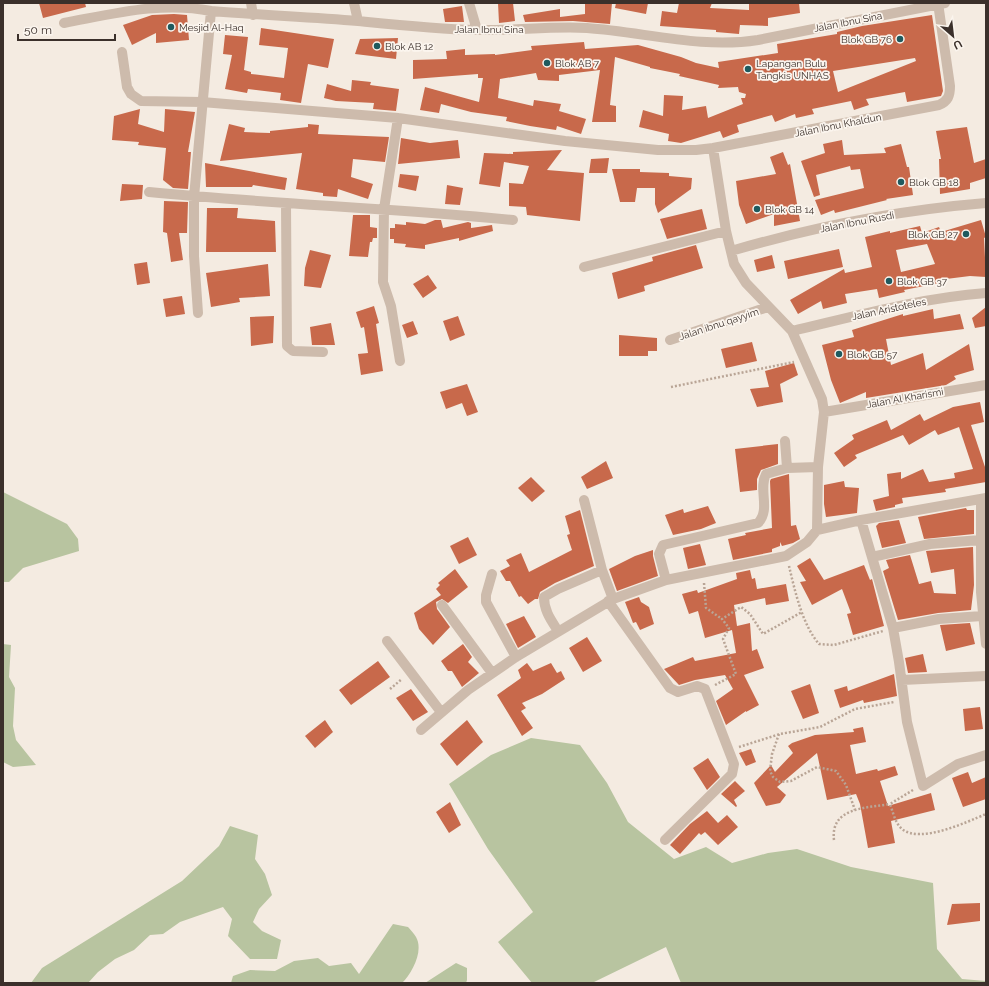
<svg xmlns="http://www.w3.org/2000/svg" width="989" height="986" font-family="Raleway,sans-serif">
<rect width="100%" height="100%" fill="#f4ebe1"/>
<path fill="#b8c4a0" d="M3 492 67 524 78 539 79 551 23 568 9 582H3Z
M3 644 11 645 9 677 15 688 13 726 16 740 36 765 13 767 3 762Z
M531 738 580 745 607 783 628 822 674 859 706 847 732 863 768 853 797 849 851 867 933 883 937 949 962 979 986 981V983H681L666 947 592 983H532L498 942 533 912 488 849 449 784 491 755Z
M230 826 258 835 255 859 265 874 272 895 259 909 253 922 262 931 281 940 277 959H250L228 936 232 919 223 907 180 922 163 934 150 935 134 950 115 959 98 972 88 983H31L42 968 182 881 219 846Z
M393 924 408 927C411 930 414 934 416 937 424 951 412 973 402 983H231L233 976 250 970 275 971 294 961 318 958 329 966 351 963 359 974Z
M456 963 467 968V980L466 983H425Z"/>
<path fill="#c8694b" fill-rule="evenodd" d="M39 3H85L86 7 43 18Z
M498 3H513L515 21 499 23Z
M585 3H612L610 24 573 21 525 22 523 15 560 9V17L585 14Z
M616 3H648L646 14 615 8Z
M679 3H712L710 8 749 10V3H799L800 13 768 18V26L740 25 739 34 716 32V30L660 26 662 11 677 13Z
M462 6 464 22H445L443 9Z
M174 14 187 15 189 40 156 43V33L132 45 123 25 152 15Z
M932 15 943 91 941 96 907 102 905 92 866 99 869 105 854 110 851 101 812 109 814 114 796 118 795 114 775 122 772 115 737 125 739 132 723 138 720 131 681 143 668 141 669 134 639 127 643 110 663 116 664 95 683 96 682 110 706 106 708 118 743 104 741 98H745L746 94 739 92 738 87 718 88 719 85 679 76 680 74 650 68V67L615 57 610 105 616 106V122H592L600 70 559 75V81L538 80 536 73 500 79 498 98 533 106 534 100 561 104 559 111 586 119 581 134 557 126 556 130 530 126 506 121 507 117 471 112 441 104 439 113 420 110 425 87 479 102 483 78H478V74L413 79V60L447 59 446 51 465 49V55L495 54V55L532 50 531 46 584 42 585 49 638 45 681 57 696 63 719 68 718 62 778 53 777 44 837 34V32L862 26ZM915 58 916 61 838 92 833 71Z
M261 28 334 39 328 68 308 64 301 103 280 100 281 93 248 89 247 93 225 89 232 55 223 54 225 35 248 37 244 70 251 72V74L284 78 288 48 259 45Z
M398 38 396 59 355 54 360 39Z
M352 80 371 82 370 85 399 89 396 111 373 109 374 103 336 101 324 98 327 84 351 91Z
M140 109 138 124 164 132 165 109 195 112 188 152H191L188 189 173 188 163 180 166 148 138 145 139 142 112 140 114 116Z
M229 124 245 128 244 132 270 133V131L308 127V124L319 125 318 134 389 137 385 162 353 159 351 177 373 184 368 199 338 189 337 197 323 196V193L296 189 302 153 220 161Z
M967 127 974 163 986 159V178L970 183V189L940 194 939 159H941L936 131Z
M401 138 430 143 458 140 460 158 398 164Z
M842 140 844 155 886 153 884 148 901 144 907 167H909L913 195 886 199 887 200 835 213 834 210 821 215 815 200 864 188 860 169 851 170 850 166 816 175 820 195 814 197 801 161 825 153 823 144Z
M562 150 547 170 584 173 580 221 527 215 526 207 509 206V183L523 184 529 166 504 162 500 187 479 184 484 153 513 154V152Z
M783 152 788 165 790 164 800 221 774 226V214L746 224 739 205 736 181 776 174 770 157Z
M609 158 607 173H589L591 159Z
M205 163 287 178 285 190 253 185 252 187H206Z
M612 169H640V172L669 173V176L692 178 691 189 658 213 655 204V188H637L635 202H620Z
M400 174 419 176 416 191 398 187Z
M122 184 143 185 142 199 120 201Z
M447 185 463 188 460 205 445 204Z
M164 201 188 202 187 233H179L183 260 171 262 167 233 163 232Z
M207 208H238L237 218 275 221 276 252H206Z
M702 209 707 229 667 239 660 219Z
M353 215H370V227L377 228V238H373L372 242H370L368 257 349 256Z
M435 220H441L443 228 468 222 471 223V228L492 225 493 231 459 241V238L425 245V249L405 247 406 244 394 243V239H390V228H395V224L406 225V222L425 224Z
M981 220 986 237 984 238 986 277 970 276 938 280 939 283 904 290 905 292 879 298 877 289 845 294 847 303 823 309 821 301 798 314 790 300 844 269 845 273 872 267 865 237 890 231V233L920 226 922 233 939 227 941 232ZM927 244 935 264 901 272 896 250Z
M696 245 703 268 644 286 645 291 618 299 612 273 653 261 652 257Z
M839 249 843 267 788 279 784 261Z
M310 250 331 255 321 288 304 286 305 268Z
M772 255 775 268 757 272 754 260Z
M147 262 150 283 137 285 134 264Z
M268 264 270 296 239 298 240 302 211 307 206 273Z
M428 275 437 288 423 298 413 284Z
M182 296 185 314 166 317 163 299Z
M374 306 379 323 376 324 383 371 361 375 358 354 368 353 364 327 361 328 356 312Z
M986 307V326L975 328 972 318Z
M933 309 934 319 960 314 964 329 886 339 891 365 923 353 926 370 969 344 974 370 954 376 956 379 946 385 866 398V392L840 403 831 380 822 345 854 337 852 330 903 314V316Z
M274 316 273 343 251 346 250 317Z
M458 316 465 335 450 341 443 321Z
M413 321 418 334 407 338 402 325Z
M331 323 335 345H312L310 327Z
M619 335 657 338V351H648V356H619Z
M752 342 757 361 726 368 721 349Z
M794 363 798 375 780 384 783 402 757 407 750 389 769 387 765 371Z
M467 384 478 412 467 416 462 403 446 409 440 392Z
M980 402 984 422 971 425 986 470V482L945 489 946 492 902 498 903 503 895 505V507L876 511 873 500 889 496 887 474 901 472V479L923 469 929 482 955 478 954 473 973 469 959 427 938 435 935 430 909 445 903 435 855 455 857 458 844 467 834 453 854 439 852 435 887 420 891 430 920 414 924 421 953 407Z
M778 444V464L761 470 757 479V490L740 492 735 449Z
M606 461 613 478 587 489 581 477Z
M789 474 791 526 796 525 800 539 793 543 782 546 780 542V546L772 549V552L733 560 728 539 746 535 745 533 772 528 770 481 771 479Z
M531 477 545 491 532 502 518 488Z
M844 481 845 487 859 488 857 513 826 517 824 504V485Z
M708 506 716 523 701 529 673 535 665 515 683 509 684 513Z
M966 508 967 510H974V534L924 539 918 517Z
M580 510 594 566 555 583 540 592 538 599H535L528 604 521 596 519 597 510 581H506L500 571 510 566 506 560 521 553 529 572 572 550 567 535 570 534 565 516Z
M899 520 906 543 882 548 876 526 879 523Z
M468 537 477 555 459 564 450 546Z
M700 544 706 565 688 569 683 548Z
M973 547 974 585 971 610 938 613 898 620 883 571 889 568 886 560 910 555 919 584 931 581 934 593 956 594 954 569 931 573 926 551Z
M653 550V556L658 576 617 591 609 569 635 556Z
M810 558 824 580 864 565 870 580 872 579 884 626 853 635 847 614 851 613 842 589 812 605 800 582 806 581 797 566Z
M455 569 468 587 448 603 442 599 436 602 437 609 450 627 433 645 419 629 414 613 441 595 436 589 440 585 438 583Z
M750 570 752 579 755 578 757 589 786 584 789 601 766 605 765 598 734 605 737 626 750 623 752 651 757 649 764 668 744 675 759 705 746 712V711L726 725 716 701 733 689 725 675 695 680 679 685 664 669 693 657 695 661 736 653 732 630 705 638 698 611 689 614 682 594 697 590 698 593 737 579 736 573Z
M639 597 641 602 649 607 654 624 640 630 636 622 633 623 625 602Z
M524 616 536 637 518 648 506 624Z
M970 623 975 644 946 651 940 625Z
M587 637 602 661 583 672 569 648Z
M463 644 472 657 468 662 479 673 462 687 452 671H448L441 661Z
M923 654 927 672 908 673 905 658Z
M378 661 390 677 351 705 339 690Z
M527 663 533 671 551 663 557 673 561 671 565 679 542 694 522 703 526 708 521 711 533 728 522 736 497 695 521 678 518 670Z
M894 674 897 696 864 703 863 700 840 708 834 690 847 686 848 691Z
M810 684 819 713 803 719 791 691Z
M411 689 428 712 413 721 396 698Z
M980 707 983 729 965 731 963 709Z
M325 720 333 732 315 748 305 736Z
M467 720 483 742 457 766 440 744Z
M863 727 866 742 850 745 856 774 877 769 878 771 895 766 898 775 880 781 888 806 931 793 935 810 891 821 895 843 868 848 860 804 856 794 827 800 817 753 777 787 786 795 780 803 766 806 754 783 771 765 775 772 793 753 788 746 792 743 815 735 854 732 853 729Z
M751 749 756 762 746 766 739 753Z
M708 758 720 777 707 790 693 768Z
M968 772 972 783 986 777V799L963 807 952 778Z
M735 781 745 791 734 800 737 806 736 807 721 794Z
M450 802 461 825 449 833 436 812Z
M707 811 718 823 727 815 738 827 718 845 705 832 701 835 699 833 680 854 670 845 690 824Z
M980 903V921L947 925 952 904Z"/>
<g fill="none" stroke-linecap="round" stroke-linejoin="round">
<path stroke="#b9a596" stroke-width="2.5" stroke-dasharray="2 2" stroke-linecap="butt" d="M671 387 794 362
M789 566C795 591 802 624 819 644L834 645 883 631
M704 583 706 608 722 619
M715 685 736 674 723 639 729 628 722 619 741 607 750 614 763 634 802 612
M390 689 402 679
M779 734 772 754 770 771 773 777 780 782 791 781 817 767 836 771 846 785 855 810
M739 747 780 734 820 727 855 709 894 702
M913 790 890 804C893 812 895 823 902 829 920 844 967 822 986 814
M834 840C830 807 867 808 890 804"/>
<path stroke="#cdbbac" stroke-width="10" d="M251 3 253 15
M354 3 358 21
M469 3 477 30
M64 23C113 14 161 1 211 11
M122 52 127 87 131 94 141 101 202 102 398 118 565 141 658 150H696L713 148 939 105C948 101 950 96 950 86L938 3
M398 118 384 209 383 282 391 306 400 361
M713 148 726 231 734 264 746 283 792 331 822 399 824 412 818 467 817 530
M149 192C270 204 392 208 513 220
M286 204 287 346 293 351 323 352
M731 251C813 227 900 210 986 203
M584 267 726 231
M198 313 194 256V197L211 11C260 15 309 17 358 21 398 25 436 29 476 30 513 31 550 26 587 28 644 32 701 49 758 40L945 3
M792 331C856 316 920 298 986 293
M670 340 768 307
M824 412 986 385
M785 441 787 468
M981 499V592L986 644
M584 500 602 570 613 599
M861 520 893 628 899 662 907 722 923 786 958 764 986 755
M872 557 930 544 980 540
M492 574 486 595V602L516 657
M666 580 659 554 663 545 758 523C771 510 758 489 766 474L787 468 818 467
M608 601 670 688 678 692 697 686 705 689 734 764 732 774 665 840
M442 605 492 673
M893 628 939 619 982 616
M558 631C551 620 544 611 544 597L558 589 602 570
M387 641 441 712
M902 680 986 676
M421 730 468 690 516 657 613 599 666 580 786 556 807 542 817 530 861 520 986 498"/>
</g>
<g fill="#1f5a5e" stroke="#fbf5ee" stroke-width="1.5">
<circle cx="171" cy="27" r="4"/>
<circle cx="900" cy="39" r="4"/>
<circle cx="377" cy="46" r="4"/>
<circle cx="547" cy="63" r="4"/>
<circle cx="748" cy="69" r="4"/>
<circle cx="901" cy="182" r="4"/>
<circle cx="757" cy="209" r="4"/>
<circle cx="966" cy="234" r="4"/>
<circle cx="889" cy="281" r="4"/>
<circle cx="839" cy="354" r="4"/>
</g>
<g text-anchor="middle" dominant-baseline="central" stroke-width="3.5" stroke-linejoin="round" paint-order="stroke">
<g font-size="10" fill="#3b302b" stroke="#fbf5ee">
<text transform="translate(848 22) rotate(-11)">Jalan Ibnu Sina</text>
<text x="489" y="29">Jalan Ibnu Sina</text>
<text transform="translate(838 125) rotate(-11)">Jalan Ibnu Khaldun</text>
<text transform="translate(857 222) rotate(-11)">Jalan Ibnu Rusdi</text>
<text transform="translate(889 309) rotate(-12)">Jalan Aristoteles</text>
<text transform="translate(719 324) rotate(-18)">Jalan ibnu qayyim</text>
<text transform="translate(905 398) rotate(-10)">Jalan Al Kharismi</text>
</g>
<g font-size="10" fill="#3b302b" stroke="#fbf5ee" text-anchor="start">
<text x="179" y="27">Mesjid Al-Haq</text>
<text x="892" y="39" text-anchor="end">Blok GB 76</text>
<text x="385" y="46">Blok AB 12</text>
<text x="555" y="63">Blok AB 7</text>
<text x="756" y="63">Lapangan Bulu<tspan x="756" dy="12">Tangkis UNHAS</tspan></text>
<text x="909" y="182">Blok GB 18</text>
<text x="765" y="209">Blok GB 14</text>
<text x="958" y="234" text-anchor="end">Blok GB 27</text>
<text x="897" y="281">Blok GB 37</text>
<text x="847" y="354">Blok GB 57</text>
</g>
</g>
<rect width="989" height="986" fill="none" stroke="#3b302b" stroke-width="8"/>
<g transform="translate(953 36) rotate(152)" stroke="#fbf5ee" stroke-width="3" paint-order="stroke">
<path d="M0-3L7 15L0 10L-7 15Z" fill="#3b302b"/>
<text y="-6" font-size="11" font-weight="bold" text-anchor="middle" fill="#3b302b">U</text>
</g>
<path d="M18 34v6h97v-6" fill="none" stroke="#3b302b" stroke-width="2"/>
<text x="24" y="34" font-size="12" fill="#3b302b" stroke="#fbf5ee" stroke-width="3" paint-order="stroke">50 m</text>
</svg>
